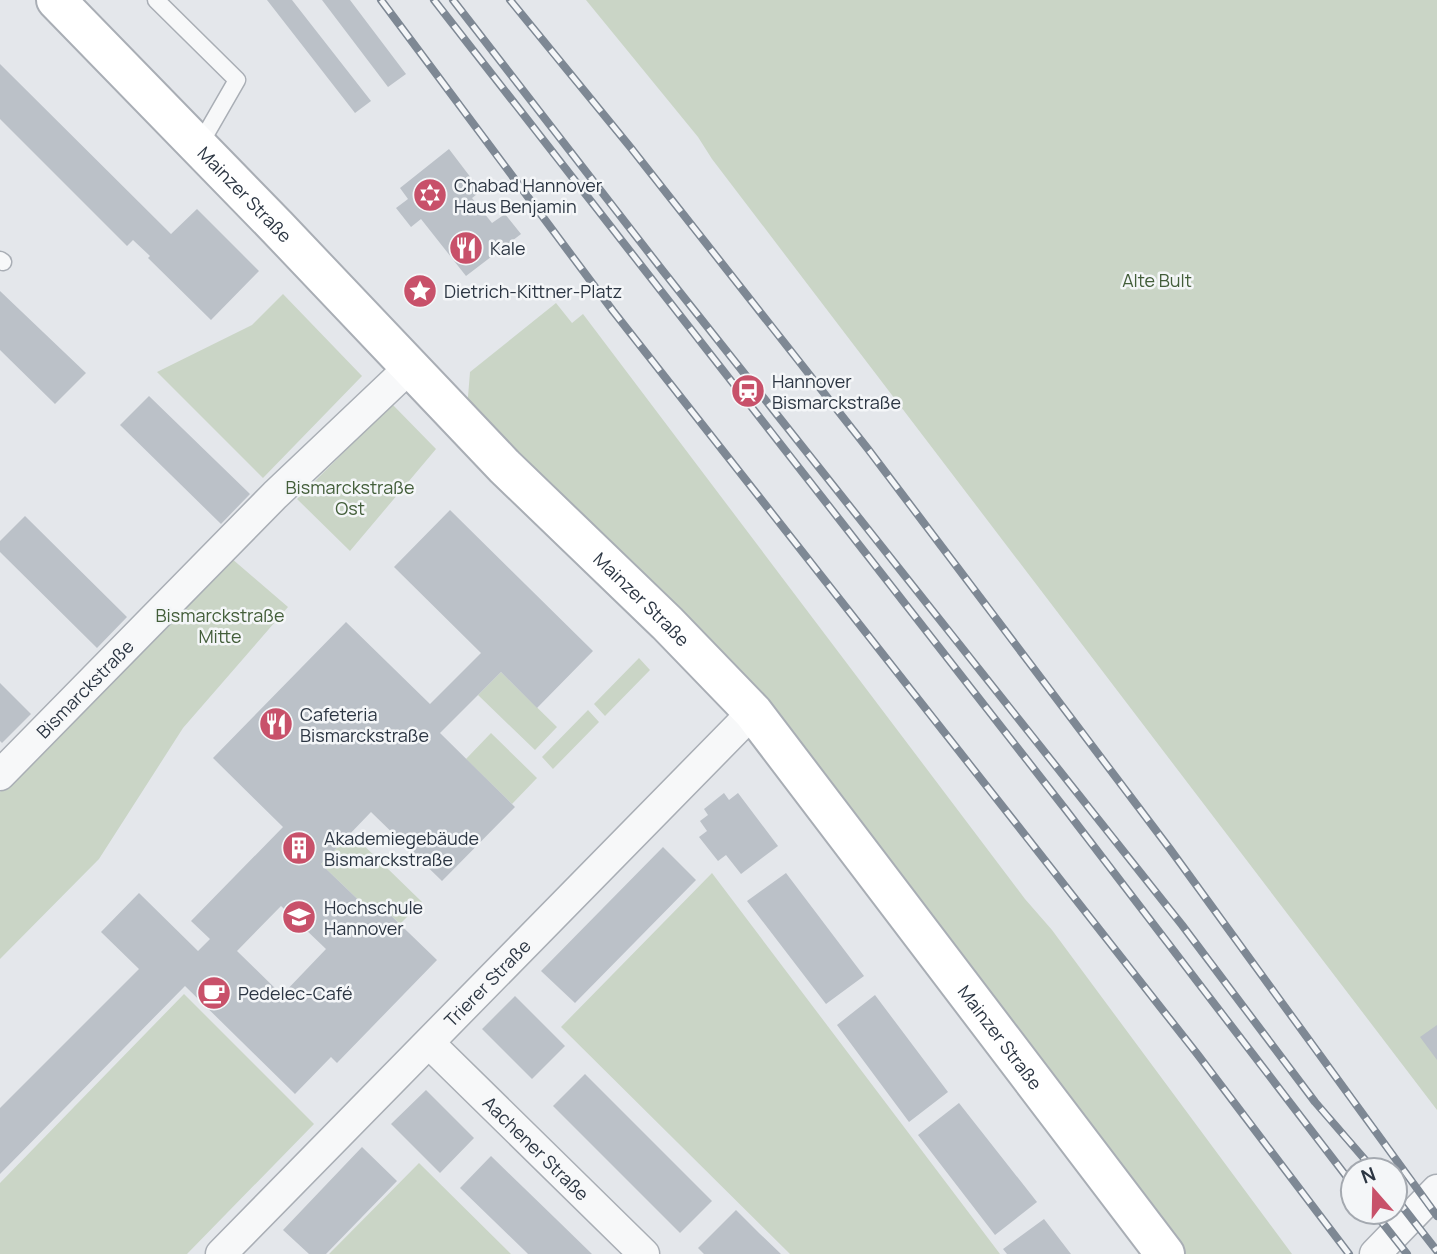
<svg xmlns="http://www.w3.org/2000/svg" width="1437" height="1254" font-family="Manrope,sans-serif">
<rect width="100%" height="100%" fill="#e4e7eb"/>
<path fill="#cad5c6" d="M586 0H1437V1110L712 159 698 137Z
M283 294 362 376 263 478 157 372 252 325Z
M556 303 572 323 583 314 1025 899 1052 930 1292 1254H1167L760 707 467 409 470 372Z
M392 404 436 449 350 551 297 499Z
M231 558 288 607 183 728 99 859 0 959V792Z
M639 658 650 670 605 716 594 704Z
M501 672 557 727 535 750 478 695Z
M588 710 599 722 553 769 542 757Z
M491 733 537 778 512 804 466 759Z
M351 833 422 902 400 924 380 905 372 913 321 864Z
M712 873 1000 1254H790L561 1027Z
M184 994 314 1124 187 1254H0V1183Z
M419 1163 511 1254H329Z"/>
<path fill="#bbc1c8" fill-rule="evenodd" d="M267 0H292L371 101 355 113Z
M322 0H350L406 74 388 87Z
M0 64 171 234 197 209 259 271 211 320 148 258 150 256 133 240 127 246 0 119Z
M449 149 481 191 472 198 492 223 505 214 521 234 466 276 421 219 411 227 396 208 408 199 400 188Z
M0 291 86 373 55 404 0 350Z
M149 396 250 494 221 524 120 425Z
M450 510 593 651 537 708 501 672 440 733 515 807 442 881 371 812 321 864 372 913 380 905 437 960 337 1063 331 1057 295 1094 185 986 0 1174V1108L139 969 101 932 139 893 198 951 210 939 191 921 283 827 213 758 346 622 430 704 481 653 394 567ZM281 906 326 949 282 995 237 951Z
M25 516 127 617 97 648 0 552V541Z
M0 683 31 714 2 743 0 741Z
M724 793 729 800 738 793 778 846 741 874 726 855 718 861 699 837 707 831 700 821 708 815 704 809Z
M663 847 696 880 575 1003 541 971Z
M786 873 864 976 826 1004 747 901Z
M875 995 948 1092 909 1122 837 1025Z
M515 996 565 1046 532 1079 482 1029Z
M1437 1025V1060L1420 1037Z
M585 1074 712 1201 680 1233 553 1106Z
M426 1090 474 1138 440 1173 391 1124Z
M959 1103 1037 1202 995 1235 918 1135Z
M362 1147 397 1181 326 1254H309L283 1230Z
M491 1156 555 1218 592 1254H528L524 1250 460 1188Z
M736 1210 759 1233 781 1254H704L698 1248Z
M1044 1219 1071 1254H1007L1003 1249Z"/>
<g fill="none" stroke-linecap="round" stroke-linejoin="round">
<g stroke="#a9aeb5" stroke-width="19">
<path id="lane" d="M156 0 237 80 199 146
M0 260 3 262"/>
</g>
<g stroke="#a9aeb5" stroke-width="33">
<g id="street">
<path id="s1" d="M0 775 275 495 409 368"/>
<path id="s2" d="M429 1043 644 1254"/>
<path id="s3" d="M221 1254 753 712"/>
<path d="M1375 1254 1437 1190"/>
</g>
</g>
<g stroke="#a9aeb5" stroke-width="42">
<g id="secondary">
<path id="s4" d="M56 0 277 227 504 466 667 623 753 712 1165 1254"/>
</g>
</g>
<use href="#lane" stroke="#f7f8f9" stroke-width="16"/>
<use href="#street" stroke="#f7f8f9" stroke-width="30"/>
<use href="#secondary" stroke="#fff" stroke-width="38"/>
<g stroke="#7e8894" stroke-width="8">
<path id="rail" d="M381 0 613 311 1198 1055 1349 1254
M434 0 1066 810 1353 1185
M453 0 663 271 1182 925 1315 1102 1374 1170
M510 0 631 148 868 449 1170 849 1437 1216
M1395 1197 1437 1251
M1374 1212 1407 1254"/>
</g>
<use href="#rail" stroke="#f4f6f8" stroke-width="5" stroke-dasharray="16" stroke-linecap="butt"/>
</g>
<defs>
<g id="synagogue-disc" transform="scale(1.75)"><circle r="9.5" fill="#c8516a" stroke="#f4f6f8"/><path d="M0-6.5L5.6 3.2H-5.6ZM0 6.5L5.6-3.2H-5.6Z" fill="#fff"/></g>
<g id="restaurant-disc" transform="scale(1.75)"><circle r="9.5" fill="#c8516a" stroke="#f4f6f8"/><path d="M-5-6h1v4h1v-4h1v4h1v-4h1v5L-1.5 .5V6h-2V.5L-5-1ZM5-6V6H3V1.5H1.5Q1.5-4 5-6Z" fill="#fff"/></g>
<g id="sight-disc" transform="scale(1.75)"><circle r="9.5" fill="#c8516a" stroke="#f4f6f8"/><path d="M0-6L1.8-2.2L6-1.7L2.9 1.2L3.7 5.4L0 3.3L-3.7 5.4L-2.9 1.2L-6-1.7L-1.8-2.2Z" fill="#fff"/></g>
<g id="station-disc" transform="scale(1.75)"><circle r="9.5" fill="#c8516a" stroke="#f4f6f8"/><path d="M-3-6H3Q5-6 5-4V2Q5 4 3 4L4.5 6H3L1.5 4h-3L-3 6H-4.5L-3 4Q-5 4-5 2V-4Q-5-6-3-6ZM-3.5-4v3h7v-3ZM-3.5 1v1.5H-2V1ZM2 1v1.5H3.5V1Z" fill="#fff"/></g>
<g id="building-disc" transform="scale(1.75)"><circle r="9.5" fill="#c8516a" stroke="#f4f6f8"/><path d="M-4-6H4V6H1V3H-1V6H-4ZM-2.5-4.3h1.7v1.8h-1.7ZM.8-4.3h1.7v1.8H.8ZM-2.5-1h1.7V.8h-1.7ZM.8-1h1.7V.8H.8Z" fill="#fff"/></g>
<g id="university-disc" transform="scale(1.75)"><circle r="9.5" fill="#c8516a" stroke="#f4f6f8"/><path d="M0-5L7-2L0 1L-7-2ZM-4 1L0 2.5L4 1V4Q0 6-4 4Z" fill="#fff"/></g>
<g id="cafe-disc" transform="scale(1.75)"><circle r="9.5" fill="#c8516a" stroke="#f4f6f8"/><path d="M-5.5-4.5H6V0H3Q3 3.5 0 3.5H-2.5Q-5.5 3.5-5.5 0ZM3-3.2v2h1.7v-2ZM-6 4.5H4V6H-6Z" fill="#fff"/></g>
</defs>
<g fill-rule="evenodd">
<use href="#synagogue-disc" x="430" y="195"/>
<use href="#restaurant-disc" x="466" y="248"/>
<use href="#sight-disc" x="420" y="291"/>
<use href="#station-disc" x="748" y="391"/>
<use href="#restaurant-disc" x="276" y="724"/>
<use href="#building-disc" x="299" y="848"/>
<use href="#university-disc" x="299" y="917"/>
<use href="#cafe-disc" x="214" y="993"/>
</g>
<g text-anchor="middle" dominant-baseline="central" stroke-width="5" stroke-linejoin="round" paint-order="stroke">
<g font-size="18" fill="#2c3643" stroke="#f4f6f8" text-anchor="start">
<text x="454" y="185">Chabad Hannover<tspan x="454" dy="21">Haus Benjamin</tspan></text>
<text x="490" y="248">Kale</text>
<text x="444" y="291">Dietrich-Kittner-Platz</text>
<text x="772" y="381">Hannover<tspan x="772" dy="21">Bismarckstraße</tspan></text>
<text x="300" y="714">Cafeteria<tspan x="300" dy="21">Bismarckstraße</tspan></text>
<text x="324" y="838">Akademiegebäude<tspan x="324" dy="21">Bismarckstraße</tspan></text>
<text x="324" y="907">Hochschule<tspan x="324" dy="21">Hannover</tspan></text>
<text x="238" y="993">Pedelec-Café</text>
</g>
<g font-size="18" fill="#2c3643" stroke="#f4f6f8">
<text stroke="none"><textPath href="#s4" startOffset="271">Mainzer Straße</textPath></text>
<text stroke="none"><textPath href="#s4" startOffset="838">Mainzer Straße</textPath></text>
<text stroke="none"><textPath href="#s1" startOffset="121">Bismarckstraße</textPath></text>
<text stroke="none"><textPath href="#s3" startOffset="380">Trierer Straße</textPath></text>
<text stroke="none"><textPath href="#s4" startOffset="1405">Mainzer Straße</textPath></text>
<text stroke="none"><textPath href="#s2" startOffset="150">Aachener Straße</textPath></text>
</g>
<g font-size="18" fill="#435e3a" stroke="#f4f6f8">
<text x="1157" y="280">Alte Bult</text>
<text x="350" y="487">Bismarckstraße<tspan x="350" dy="21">Ost</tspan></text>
<text x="220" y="615">Bismarckstraße<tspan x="220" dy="21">Mitte</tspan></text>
</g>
</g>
<g transform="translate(1374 1191) rotate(340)"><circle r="33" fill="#f4f6f8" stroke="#a4a9b0" stroke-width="2"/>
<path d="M0-5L12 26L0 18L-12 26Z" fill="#c8516a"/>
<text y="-10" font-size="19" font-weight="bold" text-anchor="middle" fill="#2c3643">N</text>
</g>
</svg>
